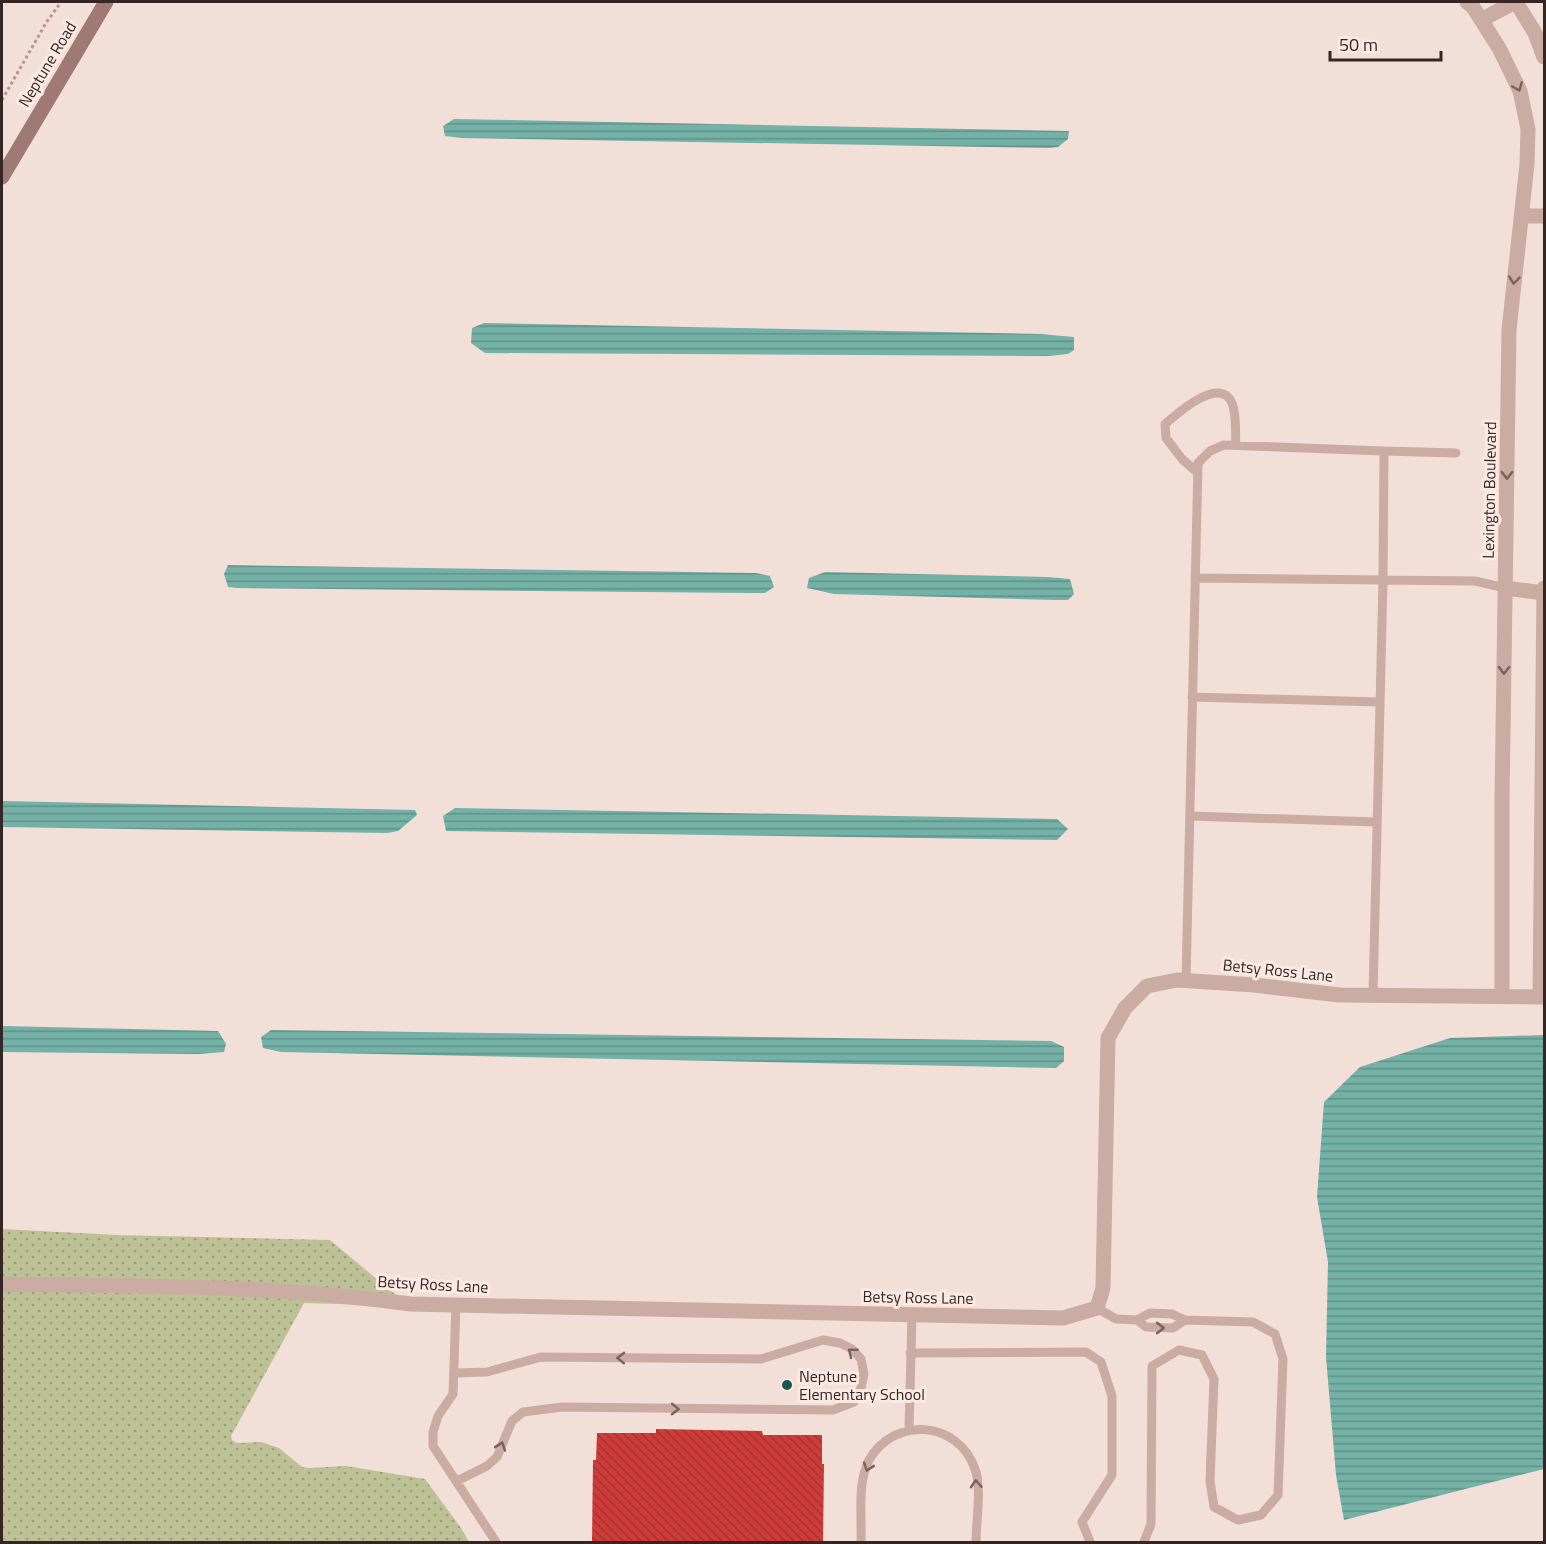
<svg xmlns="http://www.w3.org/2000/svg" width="1546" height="1544" font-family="'Titillium Web',sans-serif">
<defs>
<pattern id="grass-dots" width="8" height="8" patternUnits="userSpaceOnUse" patternTransform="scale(1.5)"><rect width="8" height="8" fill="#bdc296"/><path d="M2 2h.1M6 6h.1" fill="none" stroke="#9a9d7a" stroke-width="1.8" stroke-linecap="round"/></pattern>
<pattern id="water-rules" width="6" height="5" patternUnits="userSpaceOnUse" patternTransform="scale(1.5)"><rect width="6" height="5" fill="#74b1a6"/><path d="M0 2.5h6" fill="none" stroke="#609087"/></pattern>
<pattern id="building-back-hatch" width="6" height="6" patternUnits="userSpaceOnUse" patternTransform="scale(1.5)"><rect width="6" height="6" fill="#ce3c39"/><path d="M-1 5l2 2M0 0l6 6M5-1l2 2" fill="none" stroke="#a83230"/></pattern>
</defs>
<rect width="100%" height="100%" fill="#f2dfd7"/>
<path fill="url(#grass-dots)" d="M2 1229 117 1235 330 1240 409 1306 304 1303 231 1436 232 1440 237 1443 261 1442 279 1448 302 1467 308 1468 346 1466 425 1479 461 1528 469 1542H2Z"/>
<path fill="url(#water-rules)" d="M454 119 1069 131 1068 139 1058 147 1050 148 461 138 445 136 443 126Z
M484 323 1040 334 1074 337V350L1068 354 1048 356 485 353 471 343 472 328Z
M228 565 756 573 770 576 774 587 765 593H749L237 588 228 587 224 574Z
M825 572 1048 577 1070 579 1074 594 1068 600H1055L834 594 807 588 809 578Z
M2 801 415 810 417 815 398 831 387 833 2 827Z
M455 808 1057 819 1068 829 1057 840 446 831 443 816Z
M2 1026 218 1031 226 1044 224 1052 198 1054 2 1052Z
M271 1030 1051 1041 1064 1047V1061L1056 1068 281 1052 263 1048 261 1037Z
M1544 1035V1469L1344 1520 1336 1475 1326 1357 1328 1262 1317 1197 1324 1102 1360 1067 1450 1038Z"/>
<path fill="url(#building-back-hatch)" d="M656 1429 762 1431 763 1435H822V1464H824L823 1542H592L593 1460H596L597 1433H656Z"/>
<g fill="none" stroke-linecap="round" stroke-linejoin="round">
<path stroke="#b7958c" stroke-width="3" stroke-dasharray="3 3" stroke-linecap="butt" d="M2 100 46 23 61 2"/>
<path stroke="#cbaca2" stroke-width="9" d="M1384 451 1456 453
M1198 473 1182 459 1166 438 1165 424C1178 413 1220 375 1232 403 1237 415 1235 432 1236 445
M1195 578 1383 580 1373 995
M1192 697 1380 702
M1190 816 1377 822
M1186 980 1198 463 1210 451 1224 445 1384 451 1383 580 1475 581 1505 588
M456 1304 453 1394 438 1416 433 1432V1446L496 1542
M1097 1308 1116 1319 1137 1320 1150 1313 1172 1314 1185 1320 1253 1322 1275 1334 1283 1359 1278 1495 1261 1515 1238 1520 1214 1507 1210 1481 1214 1379 1202 1355 1179 1350 1152 1366 1151 1524 1144 1542
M1137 1320 1146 1327 1173 1328 1185 1320
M910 1353 1086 1352 1101 1362 1112 1396V1475L1082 1522 1090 1542
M454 1373 487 1372 541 1357 761 1359 823 1340 840 1343 852 1349 861 1359 864 1374 861 1388 854 1402 833 1410 562 1407 523 1412 512 1421 497 1457 487 1466 457 1481
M909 1429 912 1315
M861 1542C862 1517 857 1483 869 1460 894 1416 958 1420 975 1469 982 1488 976 1521 976 1542"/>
<path stroke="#cbaca2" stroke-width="15" d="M1467 2 1473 7 1499 48 1520 91 1528 129 1527 164 1509 330 1502 800V996
M1516 2 1535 33 1544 57
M1481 20 1515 2
M1522 216H1544
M1505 588 1544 593
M1540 997 1544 588
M2 1284C138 1286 275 1285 410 1304L1063 1318 1097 1308 1103 1288 1108 1038 1125 1008 1147 986 1177 980 1254 985 1339 995 1544 997"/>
<path stroke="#9f7974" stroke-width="15" d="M2 177 106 2"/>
</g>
<defs><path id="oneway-chevron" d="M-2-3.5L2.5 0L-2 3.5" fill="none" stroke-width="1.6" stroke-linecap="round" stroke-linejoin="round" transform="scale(1.5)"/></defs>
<g stroke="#78625d">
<use href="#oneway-chevron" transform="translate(1518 87) rotate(68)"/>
<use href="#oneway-chevron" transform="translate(1514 280) rotate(96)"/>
<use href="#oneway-chevron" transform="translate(1507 475) rotate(91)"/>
<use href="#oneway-chevron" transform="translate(1504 670) rotate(91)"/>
<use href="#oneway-chevron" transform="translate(1160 1328)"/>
<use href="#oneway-chevron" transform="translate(852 1352) rotate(-141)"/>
<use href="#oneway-chevron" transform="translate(621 1358) rotate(-179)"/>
<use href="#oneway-chevron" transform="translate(675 1409) rotate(1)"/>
<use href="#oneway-chevron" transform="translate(501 1446) rotate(-71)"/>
<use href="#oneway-chevron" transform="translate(868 1467) rotate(109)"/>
<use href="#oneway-chevron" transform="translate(976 1484) rotate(-93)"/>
</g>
<circle fill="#18594e" stroke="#faeae3" stroke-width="2" cx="787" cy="1385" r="6"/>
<g text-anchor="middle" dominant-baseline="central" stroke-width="6" stroke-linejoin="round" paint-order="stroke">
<g font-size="16" fill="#352625" stroke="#faeae3">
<text transform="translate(47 64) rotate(-59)">Neptune Road</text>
<text transform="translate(1489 490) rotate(-89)">Lexington Boulevard</text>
<text transform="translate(1278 970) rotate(6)">Betsy Ross Lane</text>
<text transform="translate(433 1284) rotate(3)">Betsy Ross Lane</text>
<text transform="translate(918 1297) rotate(1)">Betsy Ross Lane</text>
</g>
<g font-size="16" fill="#352625" stroke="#faeae3" text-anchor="start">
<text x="799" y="1376">Neptune<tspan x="799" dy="18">Elementary School</tspan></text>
</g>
</g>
<rect width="1546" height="1544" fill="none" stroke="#352625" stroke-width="6"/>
<path d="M1330 51v9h111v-9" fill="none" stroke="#352625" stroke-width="3"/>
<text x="1339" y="51" font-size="18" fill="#352625" stroke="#faeae3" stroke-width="4.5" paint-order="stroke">50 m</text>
</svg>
